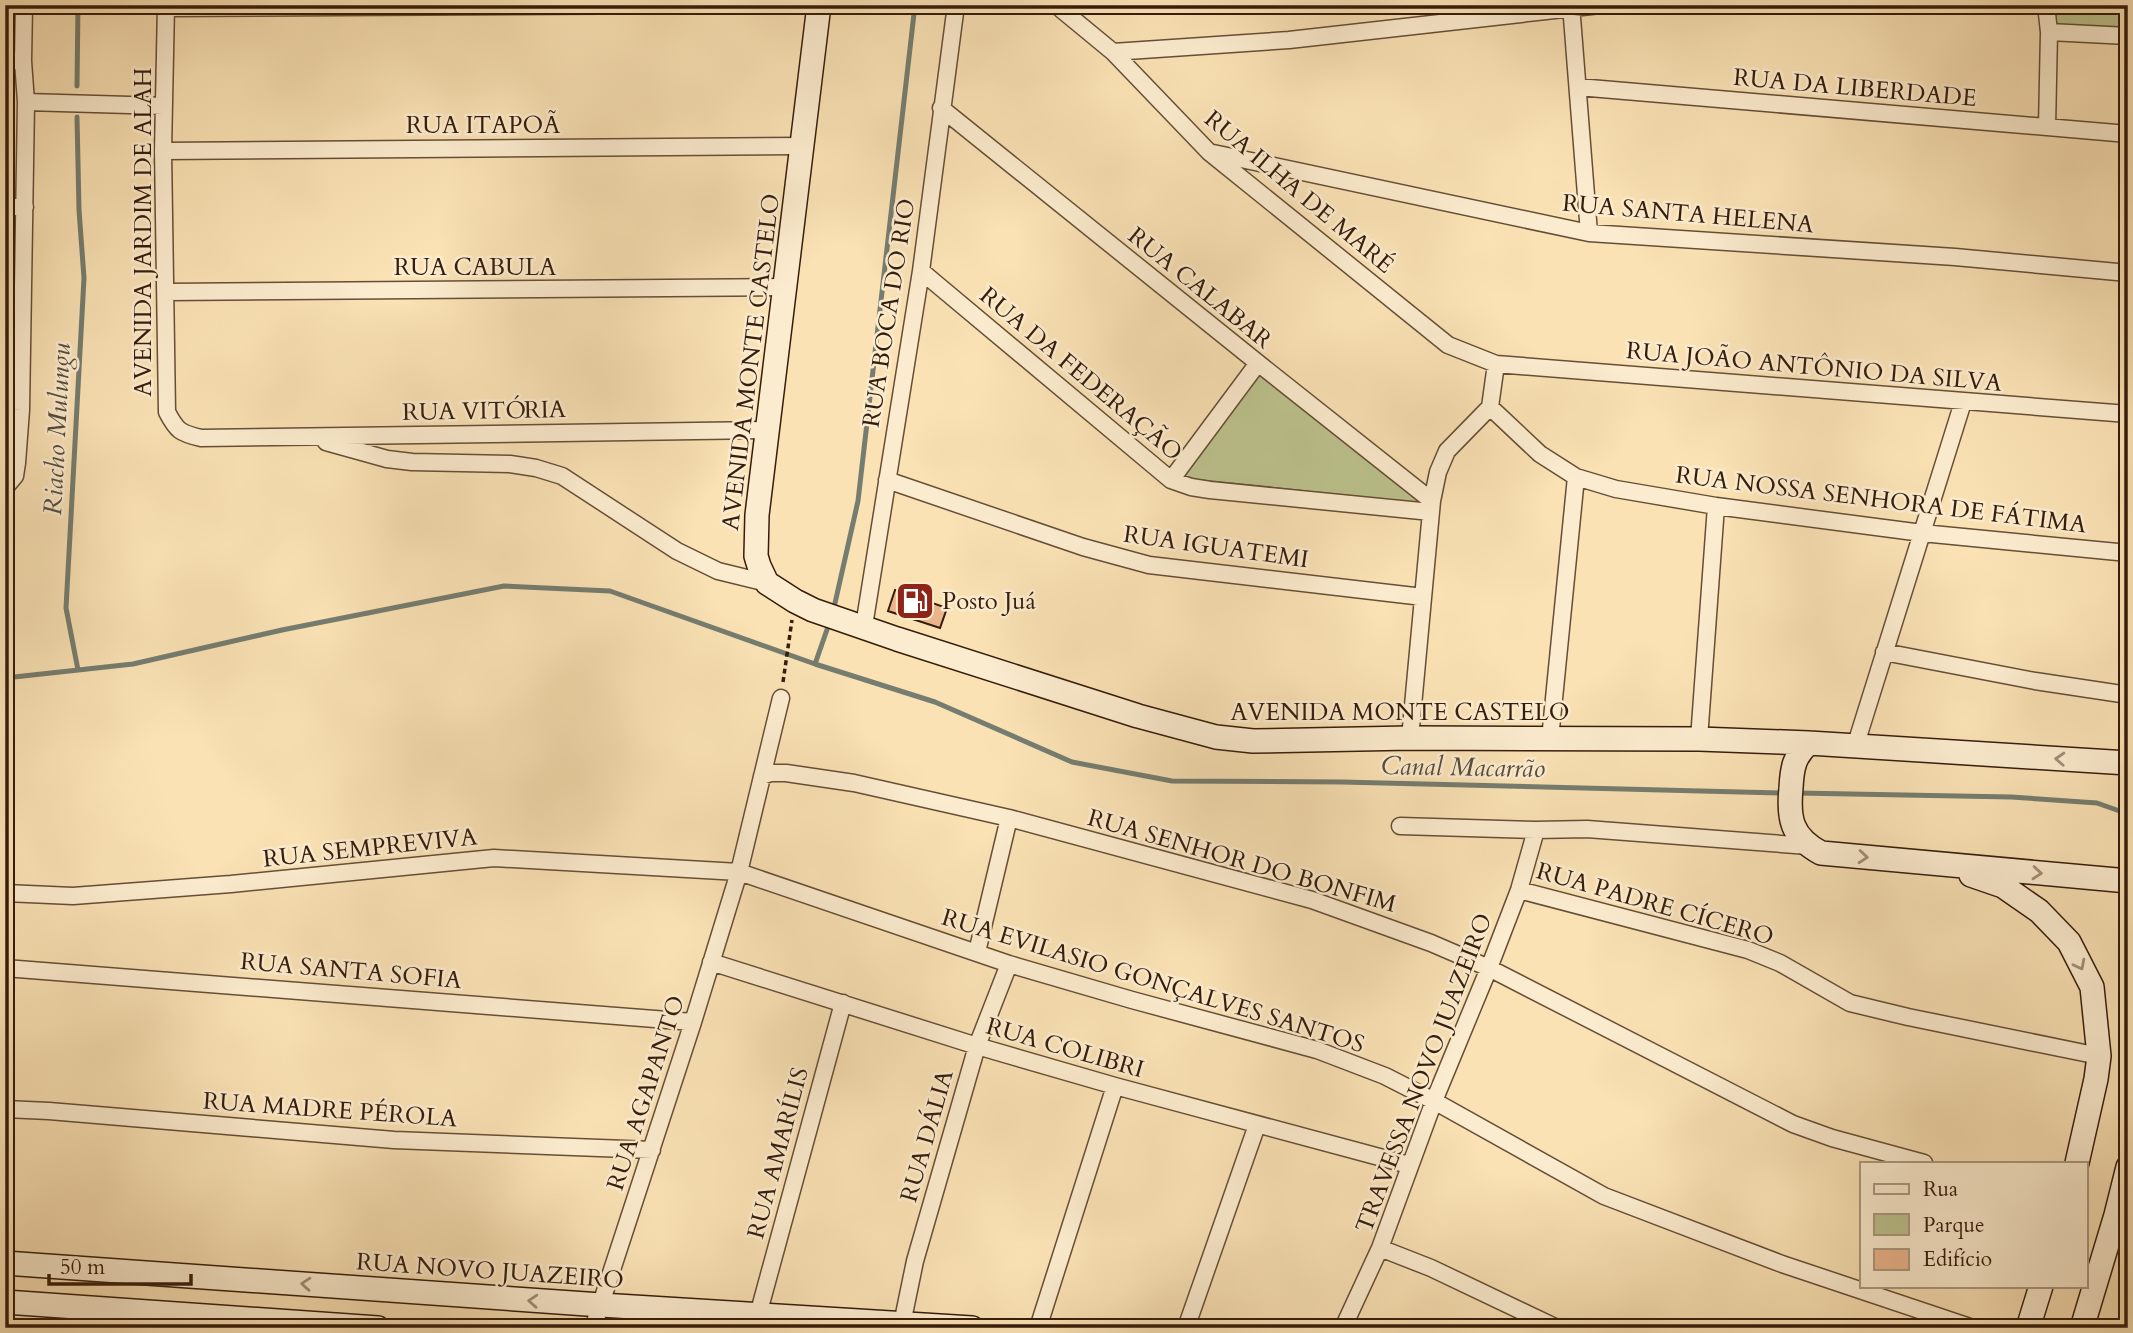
<svg xmlns="http://www.w3.org/2000/svg" width="2133" height="1333" font-family="Cardo,serif">
<rect width="100%" height="100%" fill="#fae2b5"/>
<filter id="stains"><feTurbulence type="fractalNoise" baseFrequency=".00286" numOctaves="4"/><feColorMatrix values="0 0 0 0 .2 0 0 0 0 .09 0 0 0 0 .02 0 0 0 .5 -.17"/></filter>
<radialGradient id="worn" r=".72"><stop offset=".6" stop-color="#630" stop-opacity="0"/><stop offset="1" stop-color="#630" stop-opacity=".3"/></radialGradient>
<path fill="#bcc38e" stroke="#78704c" stroke-width="2" d="M2051 5H2128V31L2054 29Z
M1259 373 1426 504 1179 478Z"/>
<g fill="none" stroke-linecap="round" stroke-linejoin="round">
<path stroke="#757d70" stroke-width="5" d="M77 86 78 5
M77 117 79 210 84 278 66 608 78 670
M833 612 858 501 915 5
M815 664 830 621
M5 678 133 664 282 630 504 586 610 591 815 664 935 702 1072 762 1172 781 1342 782 1784 793
M1797 793 2011 797 2097 803 2128 814"/>
</g>
<path fill="#ebb58c" stroke="#351c0b" stroke-width="2" d="M895 590 947 608 940 628 888 611Z"/>
<g fill="none" stroke-linecap="round" stroke-linejoin="round">
<g stroke="#664e36" stroke-width="19">
<path id="street" d="M166 5 163 151 167 412C177 431 180 433 201 438L767 430
M1056 5 1113 52 1209 152 1448 345 1496 364 2128 414
M1571 5 1589 233
M2046 5 2049 32 2047 127
M167 8 695 5
M2049 32 2128 36
M1113 52 1289 40 1600 5
M5 61H23
M1578 87 2128 134
M26 102 164 106
M941 108 1258 363 1432 501
M163 151 803 146
M1213 153 1589 233 1955 257 2128 273
M5 207H25
M921 271 1171 480 1191 487 1210 490 1431 512
M166 292 784 287
M1496 364 1490 407 1540 454 1576 477 1616 489 1716 506 1922 533 2128 553
M326 442 387 459 412 462 510 464 536 468 562 476 677 551 718 571 767 583
M887 480 1083 547 1149 565 1423 597
M1171 480 1258 363
M5 488 15 476 17 463 21 410 26 102 23 61 24 5
M864 626 921 271 956 5
M1884 652 2035 681 2128 695
M1410 738 1432 501 1438 472 1447 451 1490 407
M1550 739 1576 477
M1699 739 1716 506
M1855 747 1963 402
M762 776 771 773H786L854 783 1009 818 1312 900 1431 943 1489 968 1793 1124 1832 1138 1924 1163
M1400 826 1536 830 1587 829 1808 846
M1519 890 1748 950 1780 963 1850 1003 1908 1017 2099 1056
M5 893 73 896 231 884 494 858 739 872 1009 964 1132 1000 1317 1050 1385 1076 1434 1101 1604 1196 1782 1264 1973 1328
M977 952 1009 818
M711 962 977 1046 1115 1086 1409 1165
M5 968 693 1022
M5 1109 49 1111 394 1140 652 1150
M1380 1248 1431 1268 1557 1328
M758 1315 843 1003
M902 1324 915 1261 977 1046 1009 964
M593 1328 693 1022 739 872 781 698
M1038 1328 1115 1086
M1186 1328 1257 1125
M1343 1328 1380 1248 1434 1101 1489 968 1519 890 1536 830"/>
</g>
<g stroke="#351c0b" stroke-width="26">
<path id="secondary" d="M819 5 757 515 756 556 759 566 767 583 795 601 813 610 897 639 1138 716 1216 737 1253 741 1410 738 1699 739 1809 743 2128 763
M1809 743C1794 756 1792 768 1791 788 1788 818 1791 837 1821 853L2128 881
M1971 875 2003 886 2039 911 2069 942 2092 987 2099 1056 2096 1079 2077 1163
M5 1263 601 1305 972 1328
M5 1302 378 1328
M2028 1328 2041 1286
M2082 1328 2116 1215 2128 1167"/>
</g>
<path stroke="#351c0b" stroke-width="3.5" stroke-dasharray="5 3.5" stroke-linecap="butt" d="M783 682 792 620"/>
<use href="#street" stroke="#fceccf" stroke-width="16"/>
<use href="#secondary" stroke="#fceccf" stroke-width="23"/>
</g>
<defs><path id="oneway-chevron" d="M-2-3.5L2.5 0L-2 3.5" fill="none" stroke-width="1.6" stroke-linecap="round" stroke-linejoin="round" transform="scale(1.75)"/></defs>
<g stroke="#a28e77">
<use href="#oneway-chevron" transform="translate(2060 759) rotate(-177)"/>
<use href="#oneway-chevron" transform="translate(1863 857) rotate(5)"/>
<use href="#oneway-chevron" transform="translate(2037 873) rotate(5)"/>
<use href="#oneway-chevron" transform="translate(2080 965) rotate(63)"/>
<use href="#oneway-chevron" transform="translate(306 1284) rotate(-176)"/>
<use href="#oneway-chevron" transform="translate(533 1301) rotate(-176)"/>
</g>
<defs>
<g id="fuel-square" transform="scale(2.0125)"><rect x="-9" y="-9" width="18" height="18" rx="4" fill="#8f2418" stroke="#fceccf"/><path d="M-5.5-6h7V0h2V4h1.3V-2.5L3-4.5l.8-.8L6-3V5H2.5V1h-1V6h-7ZM-4.2-4.7v3.2H.2V-4.7Z" fill="#fff"/></g>
</defs>
<g fill-rule="evenodd">
<use href="#fuel-square" x="915" y="601"/>
</g>
<g text-anchor="middle" dominant-baseline="central" stroke-width="5" stroke-linejoin="round" paint-order="stroke">
<g font-size="24" fill="#351c0b" stroke="#fceccf">
<text transform="translate(1855 88) rotate(5)">RUA DA LIBERDADE</text>
<text x="483" y="125">RUA ITAPOÃ</text>
<text transform="translate(1299 192) rotate(40)">RUA ILHA DE MARÉ</text>
<text transform="translate(1688 214) rotate(5)">RUA SANTA HELENA</text>
<text transform="translate(143 232) rotate(-90)">AVENIDA JARDIM DE ALAH</text>
<text x="475" y="267">RUA CABULA</text>
<text transform="translate(1200 288) rotate(39)">RUA CALABAR</text>
<text transform="translate(889 313) rotate(-81)">RUA BOCA DO RIO</text>
<text transform="translate(751 362) rotate(-83)">AVENIDA MONTE CASTELO</text>
<text transform="translate(1814 367) rotate(5)">RUA JOÃO ANTÔNIO DA SILVA</text>
<text transform="translate(1081 374) rotate(40)">RUA DA FEDERAÇÃO</text>
<text transform="translate(484 411) rotate(-1)">RUA VITÓRIA</text>
<text transform="translate(1881 500) rotate(7)">RUA NOSSA SENHORA DE FÁTIMA</text>
<text transform="translate(1216 547) rotate(8)">RUA IGUATEMI</text>
<text x="1400" y="712">AVENIDA MONTE CASTELO</text>
<text transform="translate(370 848) rotate(-6)">RUA SEMPREVIVA</text>
<text transform="translate(1242 861) rotate(16)">RUA SENHOR DO BONFIM</text>
<text transform="translate(1655 904) rotate(16)">RUA PADRE CÍCERO</text>
<text transform="translate(351 971) rotate(5)">RUA SANTA SOFIA</text>
<text transform="translate(1153 981) rotate(17)">RUA EVILASIO GONÇALVES SANTOS</text>
<text transform="translate(1065 1048) rotate(16)">RUA COLIBRI</text>
<text transform="translate(1424 1073) rotate(-69)">TRAVESSA NOVO JUAZEIRO</text>
<text transform="translate(646 1093) rotate(-72)">RUA AGAPANTO</text>
<text transform="translate(330 1110) rotate(4)">RUA MADRE PÉROLA</text>
<text transform="translate(927 1136) rotate(-74)">RUA DÁLIA</text>
<text transform="translate(778 1153) rotate(-75)">RUA AMARÍLIS</text>
<text transform="translate(490 1271) rotate(4)">RUA NOVO JUAZEIRO</text>
</g>
<g font-size="24" fill="#351c0b" stroke="#fceccf" text-anchor="start">
<text x="942" y="601">Posto Juá</text>
</g>
<g font-size="26" font-style="italic" fill="#554c3d" stroke="#fceccf">
<text transform="translate(57 429) rotate(-87)">Riacho Mulungu</text>
<text transform="translate(1463 767) rotate(1)">Canal Macarrão</text>
</g>
</g>
<rect width="2133" height="1333" fill="none" stroke="#fae2b5" stroke-width="28"/>
<rect x="7" y="7" width="2119" height="1319" fill="none" stroke="#351c0b" stroke-width="3.5"/>
<rect x="14" y="14" width="2105" height="1305" fill="none" stroke="#351c0b" stroke-width="2"/>
<rect x="1860" y="1162" width="228" height="126" fill="#fceccf" stroke="#ac9981" stroke-width="2"/>
<rect x="1874" y="1184" width="35" height="10" fill="#fceccf" stroke="#ac9981" stroke-width="2"/>
<text x="1923" y="1196" font-size="21" fill="#351c0b">Rua</text>
<rect x="1874" y="1214" width="35" height="21" fill="#bcc38e" stroke="#ac9981" stroke-width="2"/>
<text x="1923" y="1232" font-size="21" fill="#351c0b">Parque</text>
<rect x="1874" y="1249" width="35" height="21" fill="#ebb58c" stroke="#ac9981" stroke-width="2"/>
<text x="1923" y="1266" font-size="21" fill="#351c0b">Edifício</text>
<path d="M49 1274v10h142v-10" fill="none" stroke="#351c0b" stroke-width="3.5"/>
<text x="60" y="1274" font-size="21" fill="#351c0b" stroke="#fceccf" stroke-width="5" paint-order="stroke">50 m</text>
<rect width="100%" height="100%" filter="url(#stains)"/>
<rect width="100%" height="100%" fill="url(#worn)"/>
</svg>
